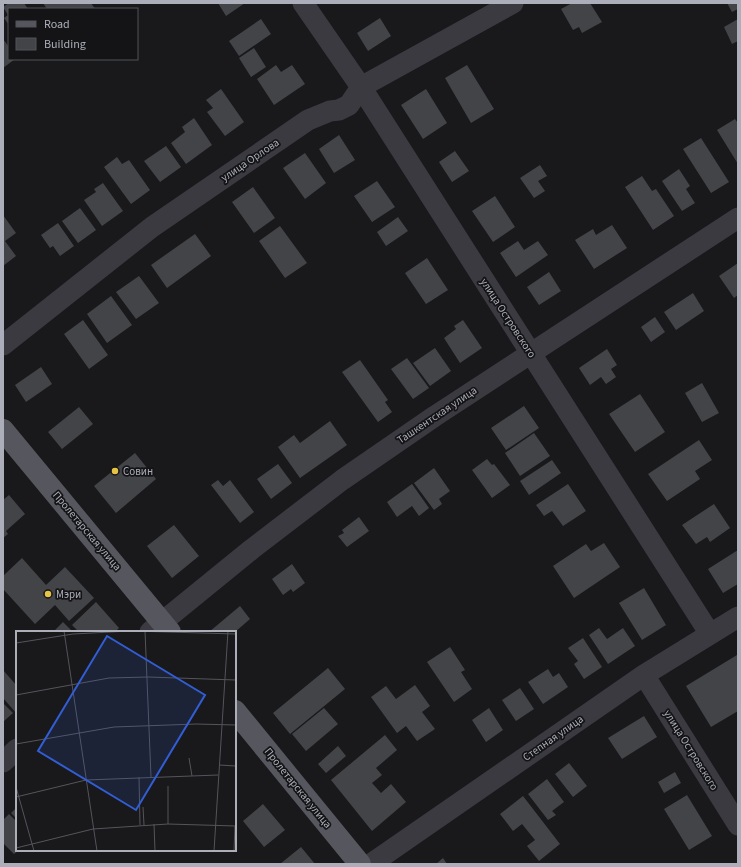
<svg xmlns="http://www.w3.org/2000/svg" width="741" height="867" font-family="'Source Sans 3',sans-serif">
<rect width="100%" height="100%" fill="#19191b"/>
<path fill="#434448" d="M9 3H24L28 9H9V25L4 18 8 15 3 7Z
M43 3H91L95 9H47Z
M218 3H245L226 16Z
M572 3H590L602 22 582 33 579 27 573 30 561 9Z
M727 3H738V9L732 12Z
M380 18 391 36 368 51 357 33Z
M261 19 271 34 239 56 229 41Z
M738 19V41L732 44 724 27Z
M3 39 9 47V59H15L3 68Z
M254 48 266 67 251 77 239 58Z
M276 65 281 72 292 65 305 84 274 105 257 79Z
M467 65 494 109 471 123 445 78Z
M221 89 244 122 225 136 207 112 213 108 206 100Z
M426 89 447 123 423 139 401 105Z
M194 118 212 145 186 164 171 143 185 132 182 127Z
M735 119 738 123V164L717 130Z
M339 135 355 160 334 173 319 149Z
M701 138 729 182 711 193 683 149Z
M166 146 181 167 160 182 144 161Z
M455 151 469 171 452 182 439 162Z
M305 153 326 183 305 199 283 168Z
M117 157 122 164 129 160 150 190 131 204 104 167Z
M540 165 547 176 538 181 545 191 534 198 520 178Z
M679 169 690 186 686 189 695 203 682 211 662 181Z
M642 176 652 191 656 189 674 216 653 230 625 187Z
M377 181 395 207 372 222 354 196Z
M103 183 123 211 102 226 84 200 96 192 94 189Z
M253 187 275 218 254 233 232 202Z
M495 196 515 227 493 242 472 211Z
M80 208 96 230 78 243 62 221Z
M3 215 16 233 5 241 16 256 3 266Z
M398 217 408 231 386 246 377 232Z
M58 223 74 246 60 256 53 246 50 248 41 235Z
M612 225 627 248 594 269 575 240 593 229 596 235Z
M280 226 307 263 285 278 259 241Z
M195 234 211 256 167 288 151 265Z
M518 241 524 250 538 241 548 255 516 277 500 253Z
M427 258 448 290 426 304 405 273Z
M738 263V295L734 298 719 276Z
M549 272 561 291 539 305 527 287Z
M139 276 159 303 136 319 116 292Z
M693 293 704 311 676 330 664 312Z
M111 296 132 325 107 343 87 314Z
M655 317 665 332 651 342 641 327Z
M83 320 108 355 89 369 64 334Z
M463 320 482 348 460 363 444 338 456 329 454 326Z
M435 348 451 371 430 386 413 363Z
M607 349 617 365 611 369 616 377 606 384 601 377 590 385 579 368Z
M407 358 429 388 413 399 391 369Z
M360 360 388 400 385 402 392 412 378 422 342 372Z
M41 367 52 384 26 402 15 385Z
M702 383 719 413 702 422 685 393Z
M640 394 665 432 635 452 609 414Z
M524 406 539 428 506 450 491 428Z
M79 407 93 424 62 449 48 432Z
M330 421 347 445 300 478 278 447 294 435 300 443Z
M534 433 550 456 520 476 505 453Z
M699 440 712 460 695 471 700 479 667 501 648 474Z
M135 453 156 479 116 513 94 486Z
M487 459 492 465 494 464 510 485 492 498 472 470Z
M552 460 561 473 529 495 520 481Z
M278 464 292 483 271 499 257 479Z
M434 468 450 491 439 499 442 504 434 510 414 483Z
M218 480 223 486 230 480 254 512 240 523 211 485Z
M412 484 429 508 419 516 412 506 397 517 387 502Z
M568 484 586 511 563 526 552 511 544 516 536 505Z
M9 495 25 514 6 531 8 534 3 538V500Z
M714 504 730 528 710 542 707 537 696 544 682 525Z
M359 517 369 531 347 547 338 536 344 533 342 530Z
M174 525 199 556 172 578 147 546Z
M604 543 620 567 574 598 553 566 586 544 591 551Z
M738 550V584L723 593 708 569Z
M22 558 46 585 65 567 94 598 69 621 55 605 35 624 3 589V576Z
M292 564 305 583 293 592 291 589 283 595 272 579Z
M644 588 666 625 642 640 619 603Z
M96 602 119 628 115 632H79L72 625Z
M240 606 250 619 235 632H209Z
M63 622 73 632H53Z
M599 628 607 639 623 628 635 646 608 664 589 635Z
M583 638 602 667 584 679 574 664 578 661 568 648Z
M450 647 465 670 461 672 472 689 454 702 427 662Z
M737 655 738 711 711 727 686 686Z
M328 668 345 689 290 734 273 713Z
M548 669 553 677 559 673 568 687 543 704 528 682Z
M3 670 17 686V714L3 698Z
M415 685 430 706 422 712 435 729 417 741 406 726 397 733 371 697 386 686 396 699Z
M520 688 534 709 516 721 502 700Z
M3 703 13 713 3 722Z
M324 708 338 724 306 751 292 734Z
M489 708 503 730 486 742 472 720Z
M644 716 657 737 622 759 608 738Z
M385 735 397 750 376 768 382 775 372 783 381 793 391 784 406 802 372 831 331 780Z
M338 746 346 756 326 773 318 764Z
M569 763 587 786 573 797 555 774Z
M675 772 681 783 664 793 658 782Z
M547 779 564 802 552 811 556 815 548 820 528 794Z
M687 795 712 836 689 850 664 809Z
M523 796 560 844 539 861 527 846 535 840 522 824 513 831 500 814Z
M263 804 285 830 264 847 243 821Z
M17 807V819L11 813Z
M9 814 17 822V850H19L14 854 3 843V820Z
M301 847 315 864H280Z
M443 858 447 864H436Z"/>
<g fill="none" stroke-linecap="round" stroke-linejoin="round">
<path stroke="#3a3a40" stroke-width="21" d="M303 3 361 87 710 634
M3 345 152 227 308 120 330 111 339 110 349 105 361 87 513 3
M150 632 252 549 342 480 435 416 738 218
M644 675 738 825
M3 762 17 749
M371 864 644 675 738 617"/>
<path stroke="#56575e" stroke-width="22" d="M3 430 170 632
M235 711 360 864"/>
</g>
<g fill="#e7c345" stroke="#141416" stroke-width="1.5">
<circle cx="115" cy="471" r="4"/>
<circle cx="48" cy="594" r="4"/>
</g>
<g text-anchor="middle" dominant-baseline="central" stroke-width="3.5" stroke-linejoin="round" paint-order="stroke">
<g font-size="11" fill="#acafba" stroke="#141416">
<text transform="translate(250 160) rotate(-34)">улица Орлова</text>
<text transform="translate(508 318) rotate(57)">улица Островского</text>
<text transform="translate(437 415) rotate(-34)">Ташкентская улица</text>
<text transform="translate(87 531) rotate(50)">Пролетарская улица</text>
<text transform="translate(553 738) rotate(-35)">Степная улица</text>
<text transform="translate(691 750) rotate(58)">улица Островского</text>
<text transform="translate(298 788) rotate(51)">Пролетарская улица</text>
</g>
<g font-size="11" fill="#acafba" stroke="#141416" text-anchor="start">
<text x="123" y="471">Совин</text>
<text x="56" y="594">Мэри</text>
</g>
</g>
<g transform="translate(16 631)">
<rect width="220" height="220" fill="#19191b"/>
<path fill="none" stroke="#54555b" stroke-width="1" d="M48 0 81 220M117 0 220 3M129 0 135 146M0 12 57 3 114 0M0 64 93 47 132 46 220 49M0 113 98 96 180 93 220 94M173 127 176 145M203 134 220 135M123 146 124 194M0 156 18 220M0 166 70 149 202 144M127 176 128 194M138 193 139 220M152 193V155M0 217 77 198 152 193 220 195M198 220 212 0M218 220 219 195"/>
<path fill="#325dd4" fill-opacity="0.15" stroke="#325dd4" stroke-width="2" d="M91 5 189 64 120 179 22 120Z"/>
<rect width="220" height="220" fill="none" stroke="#acafba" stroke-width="2"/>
</g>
<rect width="741" height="867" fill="none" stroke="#acafba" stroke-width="8"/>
<rect x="8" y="8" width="130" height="52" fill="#141416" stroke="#515258"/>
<rect x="16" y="21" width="20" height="6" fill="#56575e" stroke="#515258"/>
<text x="44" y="28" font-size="12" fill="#acafba">Road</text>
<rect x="16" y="38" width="20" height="12" fill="#434448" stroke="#515258"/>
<text x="44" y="48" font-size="12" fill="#acafba">Building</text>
</svg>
